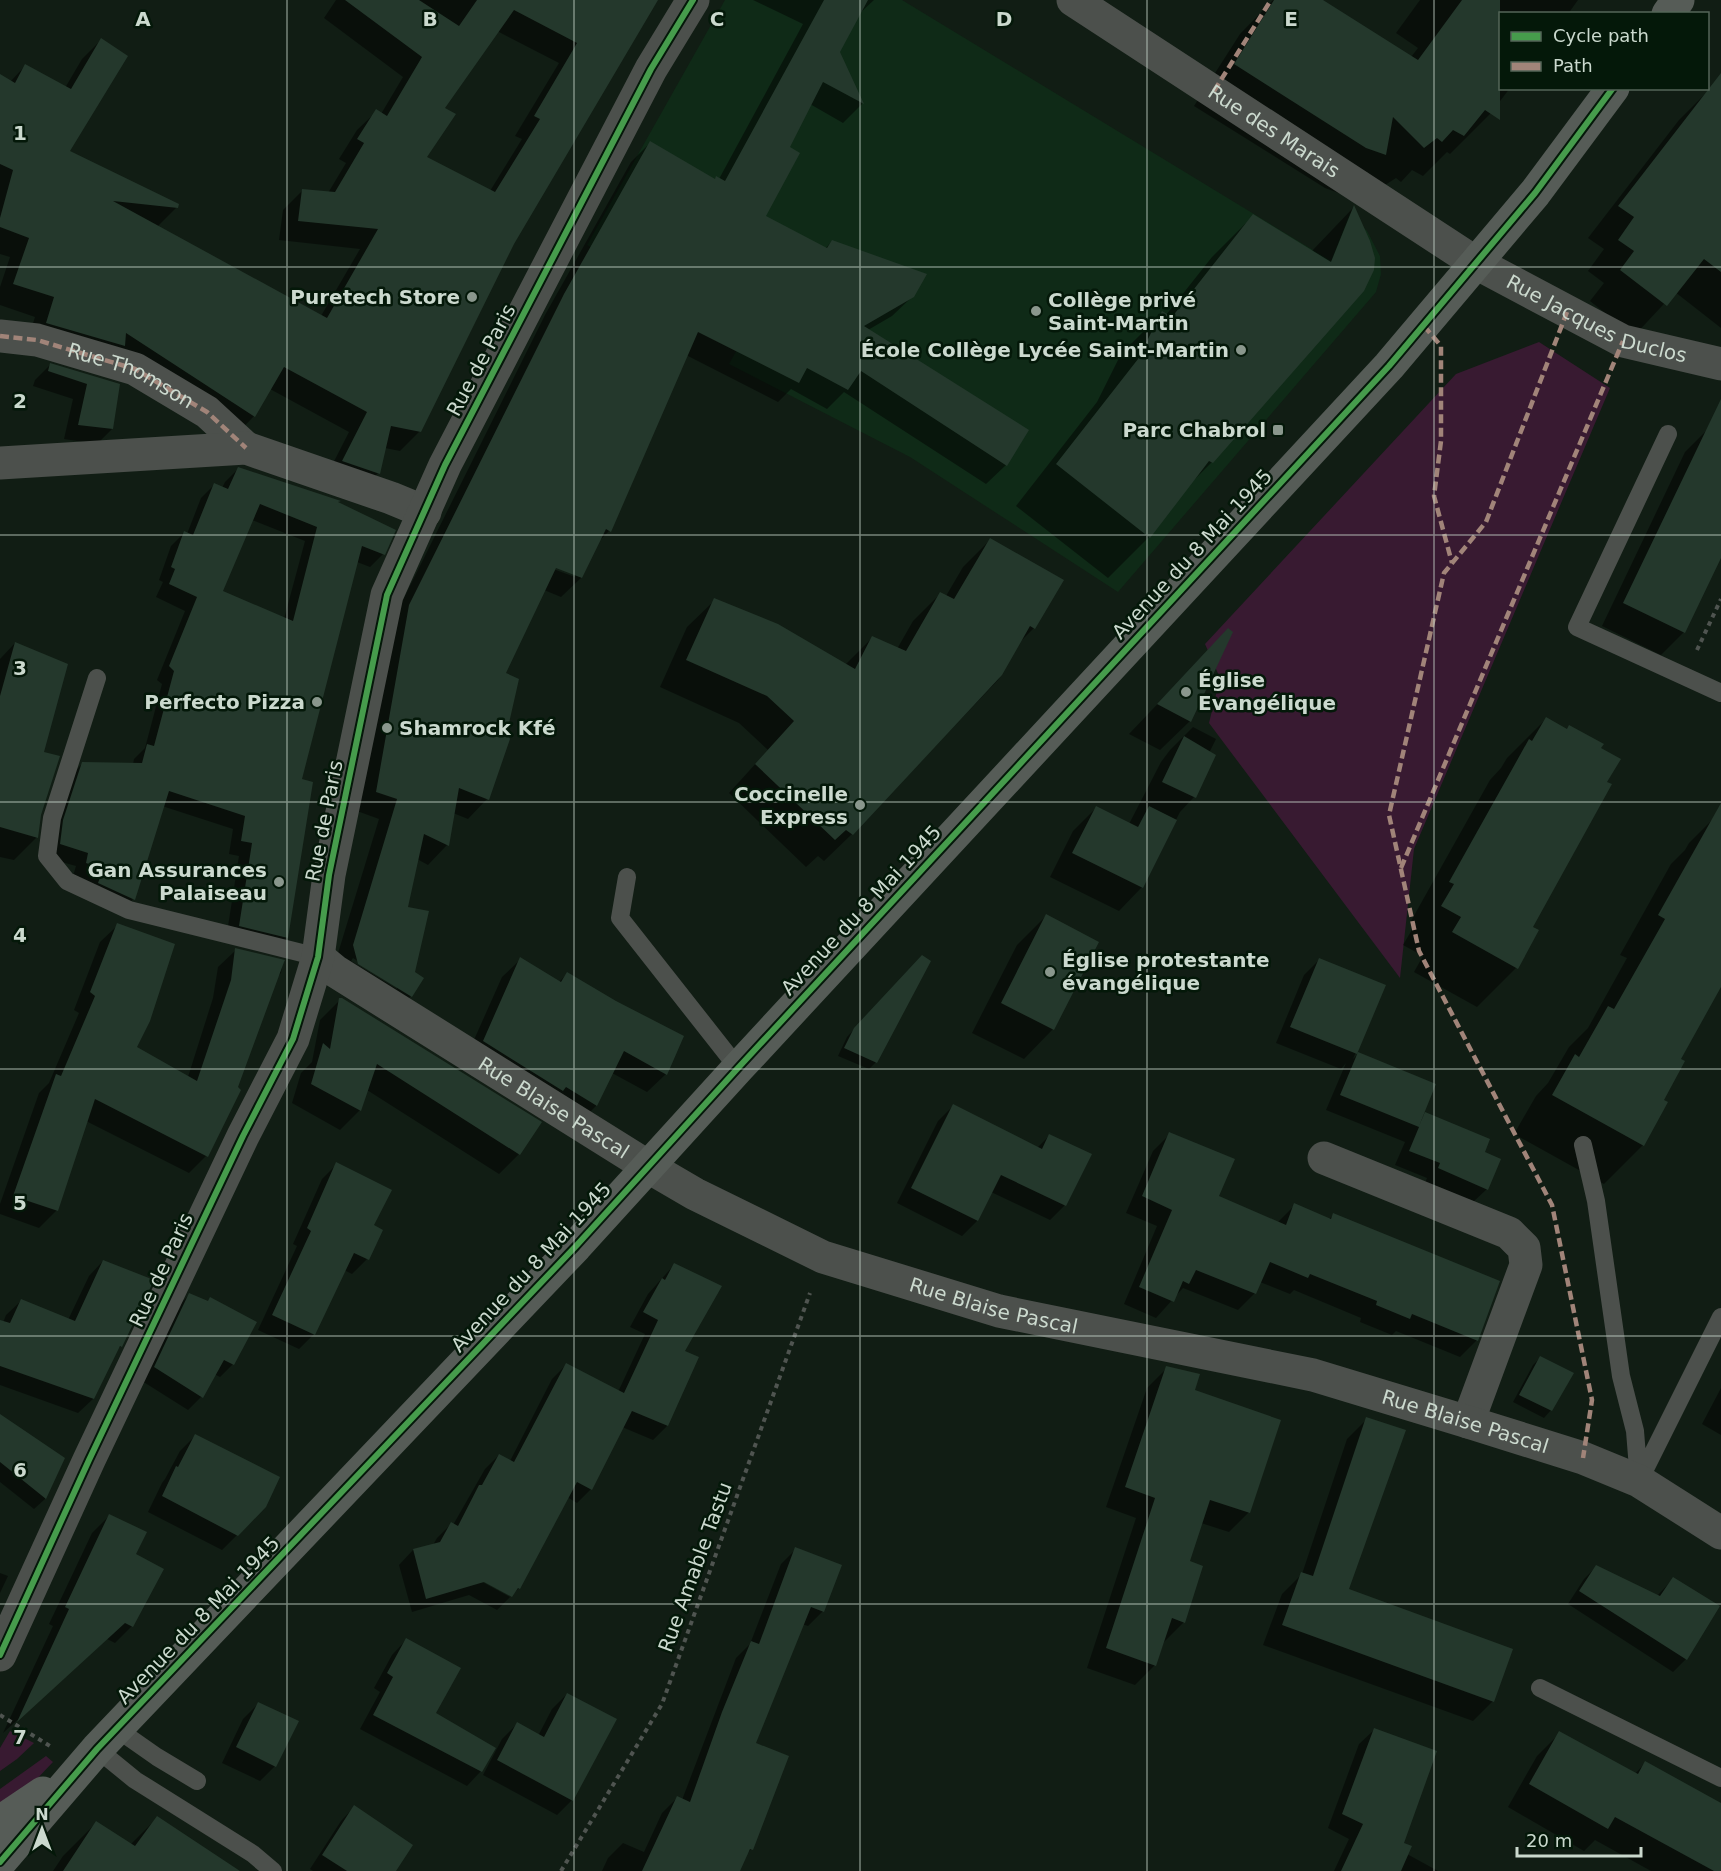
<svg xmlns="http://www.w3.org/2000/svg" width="1721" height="1871" font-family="'DejaVu Sans',sans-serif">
<rect width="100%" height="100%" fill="#111d14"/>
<path fill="#0f2a17" d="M725 0H902L1331 261 1350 213 1367 231 1380 256 1381 274 1376 292 1118 592 910 457 729 364 748 330 587 245Z"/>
<path fill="#381a31" d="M1539 342 1610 388 1414 849 1400 978 1209 723 1220 678 1205 644 1456 374Z
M10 1731 34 1743 17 1759 0 1771V1748Z
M46 1756 53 1762 34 1782 0 1805V1789Z"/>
<path fill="#0007" fill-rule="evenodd" d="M336 0H656L513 243 420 431 400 451 385 448 378 473 359 493 324 481 349 432 270 389 254 416 235 436 104 365 27 342 35 317 0 305V287L10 257 0 254V76L10 82 25 66 65 88 82 59 101 40 68 152 177 207 157 227 321 316 360 249 279 240 283 210 302 191 328 193 346 163 339 159 357 130 377 111 381 114 403 77 324 18ZM497 31 559 63 515 136 522 139 490 191 425 157 443 108Z
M753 0H874L860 13 839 51 862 104 843 123 810 104 788 147 764 216 825 249 832 241 913 296 892 316 868 330 1006 465 986 484 844 392 827 409 791 389 778 402 686 355 609 531 598 542 581 578 561 597 544 590 504 674 506 732 508 739 487 799 468 819 453 813 447 845 428 865 417 859 407 908 413 973 411 996 391 1015 335 963 379 819 357 811 390 626 545 315 631 162 650 143 714 180 719 179 803 24ZM550 564 575 574V577L548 567ZM353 958 397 986V989L351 961Z
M1273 0H1321L1411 57 1418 48 1396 33 1420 0H1578L1568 14H1500V88H1510L1491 113 1450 154 1447 152 1423 176 1412 170 1401 182 1396 178 1382 187 1367 172 1344 195 1325 188 1194 106 1240 34Z
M1710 89 1721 94V328L1675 292 1634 336 1590 301 1604 283 1588 271 1604 249 1588 238 1679 120Z
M1353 208 1359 295 1212 462 1188 486 1149 537 1108 578 1016 506 1097 402 1121 354 1162 313 1166 315 1212 257 1253 216 1311 252Z
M50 365 118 385 112 429 97 444 64 439 73 399 33 386 35 380Z
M1707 430 1721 437V554L1684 632 1661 655 1602 626 1685 452Z
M238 469 339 501 337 503 383 554 370 567 357 562 301 780 287 937 274 951 226 939 239 856 229 854 233 829 162 806 133 899 120 912 73 876 76 866 47 858 69 777 82 764H133L134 759 145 748 162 684 157 680 185 611 156 597 163 582 159 580 171 546 185 532 187 534 201 498 214 485 222 488 225 482ZM252 520 305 541 284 619 221 592Z
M991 539 1034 628 1018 644 998 680 852 834 824 861 818 856 806 867 729 793 768 750 739 723 660 687 687 627 715 600 845 665 872 638 897 649 913 621 941 593 946 596 963 567Z
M1228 630 1190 721 1160 750 1129 734Z
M15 643 43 753 40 814 37 837 14 860 0 857V659Z
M1546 719 1531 928 1516 968 1477 1007 1414 972 1423 956 1403 945 1416 923 1411 921 1490 780 1501 768 1507 758Z
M1193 727 1216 739 1209 753 1194 797 1180 812 1142 887 1119 911 1050 877 1073 831 1096 808 1129 824 1161 762 1170 750Z
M1721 811V984L1679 1060 1643 1145 1604 1184 1514 1134 1536 1096 1548 1083 1569 1047 1588 1028 1627 958 1620 955 1671 864 1685 850 1689 843Z
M1046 916 1053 1029 1024 1059 972 1033 1017 945Z
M118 925 135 1047 188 1077 213 998 218 967 236 950 283 961 281 973 277 977 206 1156 189 1173 86 1121 57 1210 39 1228 0 1214V1204L39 1093 49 1083 79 1013 74 1010 100 942Z
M521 959 559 982 567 974 666 1074 647 1092 612 1073 596 1106 578 1124 465 1060 502 977Z
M1319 960 1384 986 1353 1059 1358 1054 1421 1119 1425 1114 1483 1153 1487 1189 1472 1203 1425 1183 1427 1178 1395 1165 1405 1142 1326 1110 1346 1063 1341 1069 1276 1043 1304 975Z
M915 964 876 1062 869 1069 838 1056 847 1037Z
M340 1000 519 1154 499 1174 367 1090 360 1110 340 1130 292 1103 301 1073 312 1062 320 1020Z
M953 1106 1037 1148 1049 1136 1065 1205 1050 1220 991 1192 977 1221 962 1236 897 1203 938 1121Z
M1170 1134 1217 1197 1278 1222 1295 1205 1329 1219 1334 1215 1477 1340 1460 1357 1396 1331 1392 1335 1360 1322 1361 1318 1294 1290 1290 1294 1260 1282 1255 1293 1238 1310 1183 1288 1156 1318 1124 1304 1157 1226 1126 1213 1153 1151Z
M337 1164 372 1226 381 1230 367 1259 352 1274 344 1270 314 1334 299 1349 258 1330 297 1246 293 1244 322 1179Z
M103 1261 121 1346 116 1350 93 1399 78 1413 0 1385V1322L3 1323 6 1315 21 1301 68 1320 89 1276Z
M674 1265 683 1352 697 1358 667 1426 653 1440 622 1427 591 1489 577 1503 567 1497 519 1588 511 1596 478 1577 477 1579 510 1597 497 1610 469 1595 412 1612 399 1565 413 1550 433 1545 437 1538 451 1524 453 1525 485 1469 499 1455 510 1461 552 1379 566 1365 618 1392 645 1334 630 1327 648 1294Z
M189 1295 233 1364 220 1377 214 1374 201 1397 188 1410 142 1381 176 1308Z
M1540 1358 1551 1410 1544 1418 1513 1402 1533 1365Z
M1167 1368 1194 1391 1249 1512 1229 1532 1201 1523 1188 1562 1184 1622 1164 1642 1155 1665 1135 1685 1087 1668 1136 1518 1106 1507 1147 1388Z
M1721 1388V1435L1702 1424Z
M0 1416 64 1459 45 1499 34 1509 0 1482Z
M1367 1419 1347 1590 1493 1701 1473 1721 1263 1645 1282 1594 1302 1574 1347 1439Z
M195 1436 237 1535 222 1550 148 1512 162 1483 165 1479 180 1451Z
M109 1516 134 1555 132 1626 115 1643 107 1639 3 1733 53 1626 49 1624 92 1533Z
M796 1549 823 1611 808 1626 802 1624 755 1744 788 1756 751 1849 747 1854 739 1871H602L608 1858 623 1843 644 1852 662 1813 677 1798 682 1800 736 1658 750 1644 781 1564Z
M1596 1567 1657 1596 1673 1579 1686 1659 1673 1672 1568 1604 1584 1579Z
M0 1573 8 1576 0 1593Z
M406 1640 434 1714 481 1771 467 1786 360 1729 380 1692 374 1688 392 1655Z
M567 1694 572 1800 557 1815 483 1775 502 1739 517 1724 538 1736 552 1709Z
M258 1704 275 1766 260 1781 222 1763 243 1719Z
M1374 1730 1402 1843 1407 1854 1438 1871H1334L1349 1839 1328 1828 1359 1744Z
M1560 1733 1635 1774 1645 1763 1721 1805V1871H1651L1595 1840 1584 1851 1508 1807 1537 1756Z
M354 1807 394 1871H313L310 1869 341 1821Z
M157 1818 219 1871H53L63 1856 96 1823 130 1845Z"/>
<path fill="#24382c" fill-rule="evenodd" d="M345 0H419L459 26 477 0H658L514 244 421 432 391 426 380 474 342 461 367 412 284 367 255 417 126 333 125 346 46 323 54 297 13 284 29 238 0 227V218L13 170 0 164V74L15 83 25 64 71 89 101 38 128 56 70 151 179 204 178 208 113 201 327 318 378 229 298 221 302 189 335 192 364 143 357 139 376 109 387 116 422 57ZM514 10 577 43 534 116 540 119 495 192 427 157 456 114 445 108Z
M824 0H868L840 52 864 104 823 82 790 147 800 153 766 216 827 248 832 240 927 274 914 297 864 326 1029 430 1007 466 861 371 848 390 807 368 799 383 698 332 611 532 606 529 582 578 556 568 506 673 519 679 507 732 510 739 489 800 459 788 449 846 424 834 408 907 429 911 415 972 424 978 412 997 358 964 353 945 397 799 376 792 409 605 564 294 650 141 715 179 716 176 725 181Z
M1274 0H1323L1418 60 1462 0H1500V120L1485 110 1464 136 1453 130 1442 142 1437 138 1424 148 1393 117 1386 155 1366 148 1234 64Z
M1721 73V272L1704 259 1667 306 1620 270 1634 251 1618 240 1634 217 1618 206Z
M1354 205 1370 241 1375 258 1374 270 1364 291 1213 463 1209 461 1150 538 1056 464 1138 359 1162 311 1172 317 1253 214 1331 262Z
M50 363 120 384 113 429 78 425 87 384 48 371Z
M1721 399V558L1685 633 1623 603Z
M238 467 341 501 338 502 396 530 385 555 362 546 302 779 313 782 288 938 239 926 252 843 241 841 245 816 169 791 135 900 98 883 103 869 86 863 88 853 60 844 63 820 82 762 142 763 147 744 154 746 174 671 169 666 197 597 169 584 175 569 171 567 184 531 193 535 214 483 228 489ZM260 504 317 527 293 621 223 591Z
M990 538 1064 580 1035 629 1030 626 1002 675 853 835 846 830 835 840 755 764 794 721 767 696 686 660 714 598 778 624 855 669 872 636 906 651 940 592 954 599Z
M1228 628 1233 632 1191 722 1157 704Z
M15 642 68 664 44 752 60 756 41 815 38 838 0 827V696Z
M1546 717 1567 729 1569 725 1604 744 1601 748 1621 759 1607 782 1612 784 1533 927 1539 930 1518 969 1452 932 1461 917 1441 906 1454 884 1449 882 1529 739 1532 741Z
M1184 736 1216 755 1196 798 1162 782Z
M1721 803V987L1681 1059 1685 1061 1664 1100 1668 1102 1644 1146 1552 1095 1575 1054 1579 1057 1608 1006 1614 1009 1665 919 1658 915Z
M1096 806 1138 827 1149 806 1177 820 1143 888 1072 853Z
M1046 914 1099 942 1054 1030 1001 1003Z
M117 923 175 944 150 1021 137 1047 197 1081 231 980 235 948 285 960 284 962 238 1087 241 1090 208 1157 95 1099 58 1211 13 1196 56 1074 61 1076 95 996 90 992Z
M922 955 931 961 877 1063 844 1048 854 1028Z
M520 957 561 982 567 972 616 1001 684 1036 667 1075 624 1051 597 1106 566 1087 563 1091 483 1041Z
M1319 958 1386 985 1357 1054 1290 1027Z
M339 998H342L542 1122 520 1155 377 1064 361 1111 311 1084 323 1043 330 1049Z
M1358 1052 1436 1084 1419 1126 1425 1112 1490 1139 1485 1152 1501 1159 1488 1190 1438 1168 1440 1163 1409 1151 1419 1127 1340 1095Z
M953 1104 1042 1149 1049 1134 1092 1154 1066 1206 1001 1175 978 1221 911 1188Z
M1169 1132 1235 1159 1219 1196 1286 1225 1294 1203 1331 1219 1333 1213 1500 1281 1478 1341 1412 1314 1410 1319 1376 1305 1377 1301 1310 1274 1308 1278 1270 1262 1256 1294 1196 1270 1189 1284 1183 1281 1174 1302 1139 1287 1172 1210 1142 1196Z
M336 1162 392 1190 374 1225 383 1230 369 1260 354 1253 315 1335 272 1315 311 1231 307 1228Z
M103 1260 154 1280 122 1347 120 1346 94 1399 0 1366V1320L10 1323 21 1299 75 1321Z
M674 1263 722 1286 685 1351 699 1357 668 1426 632 1411 592 1490 577 1482 520 1589 518 1588 512 1597 484 1582 426 1599 413 1549 440 1542 451 1522 458 1526 479 1485H482L499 1454 514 1462 566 1363 624 1393 658 1320 643 1312 662 1278 665 1280Z
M189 1293 208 1301 210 1297 257 1322 234 1365 224 1360 203 1398 154 1367Z
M1540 1356 1574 1373 1552 1411 1519 1395Z
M1166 1366 1200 1374 1195 1390 1281 1420 1250 1513 1210 1500 1190 1561 1203 1566 1185 1623 1172 1618 1156 1666 1106 1648 1155 1498 1125 1487Z
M0 1414 65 1458 46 1499 0 1462Z
M1366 1417 1406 1430 1349 1589 1513 1649 1494 1702 1282 1625 1301 1572 1313 1576Z
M195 1434 280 1477 266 1507 238 1536 162 1496 176 1466 178 1467Z
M109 1514 147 1532 136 1554 164 1569 133 1627 125 1623 17 1722 69 1609 65 1607Z
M795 1547 842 1565 824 1612 811 1607 756 1743 789 1756 753 1850 750 1849 740 1871H642L677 1796 690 1802 722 1712 751 1641 759 1644Z
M1596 1565 1660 1596 1673 1577 1720 1606 1687 1660 1579 1591Z
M406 1638 461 1668 436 1713 496 1748 482 1772 373 1715 393 1677 387 1673Z
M567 1693 617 1719 573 1801 497 1760 517 1722 544 1737Z
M258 1702 299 1721 276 1767 236 1747Z
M1374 1728 1437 1751 1404 1843 1412 1846 1401 1871H1341L1363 1824 1342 1814Z
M1559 1731 1638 1774 1645 1761 1721 1803V1871H1714L1615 1817 1608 1829 1529 1784Z
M354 1805 413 1845 396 1871H347L322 1855Z
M157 1816 240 1871H63L96 1821 135 1846Z"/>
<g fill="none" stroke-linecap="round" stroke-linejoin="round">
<path stroke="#4f5450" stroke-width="4" stroke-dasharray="4.5 4.5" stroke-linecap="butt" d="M1697 650 1721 599
M0 1715 50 1746
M561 1871 662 1704 810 1293"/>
<path stroke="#4c504c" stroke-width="18" d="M1668 434 1577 627 1721 693
M97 678 52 818 47 856 67 881 129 910 318 957
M627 877 620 918 738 1068
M1583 1145 1596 1201 1621 1376 1635 1431 1639 1481
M1640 1479 1721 1317
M1540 1688 1721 1778
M117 1729 157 1757 197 1781
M97 1749 135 1780 253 1854 273 1871"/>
<g stroke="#4c504c" stroke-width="33">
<path id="s1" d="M1073 0 1476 263"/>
<path d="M0 336 37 340 135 369 207 412 246 448"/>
<path d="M0 463 246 448 391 498 425 512"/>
<path id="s2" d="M318 957 335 971 647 1166"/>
<path d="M1324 1158 1509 1233 1524 1248 1526 1265 1468 1422"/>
<path d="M0 1655 89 1460 243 1136 293 1039 318 957 329 875 387 595 445 465 651 69 693 0"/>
</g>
<g stroke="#4c504c" stroke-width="33">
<path id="s3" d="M1476 263 1623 341 1721 364"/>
<path id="s4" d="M647 1166 695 1194 823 1257 999 1311 1313 1375 1468 1422 1583 1458 1639 1481 1721 1533"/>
</g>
<path stroke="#565c57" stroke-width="33" d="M1668 14 1678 0
M0 1822 43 1793
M0 1862 97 1749 576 1246 738 1068 1389 366 1535 193 1613 88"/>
<g stroke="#a18479" stroke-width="4.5" stroke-dasharray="9 4.5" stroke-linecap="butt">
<path d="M1214 91 1271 0"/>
<path d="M1567 312 1486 522 1444 573 1389 815 1419 951 1552 1205 1592 1400 1583 1458"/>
<path d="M1424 326 1441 346V441L1434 496 1452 563"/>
<path id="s5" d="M0 336 37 340 135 369 207 412 246 448"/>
<path d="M1401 868 1623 341"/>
</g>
<g stroke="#041809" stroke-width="10">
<path id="cycleway" d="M0 1655 89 1460 243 1136 293 1039 318 957 329 875 387 595 445 465 651 69 693 0
M0 1862 97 1749 576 1246 738 1068 1389 366 1535 193 1613 88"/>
</g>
<use href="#cycleway" stroke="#469c4c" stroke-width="6"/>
</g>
<path fill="none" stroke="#cbd9ce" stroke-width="1.5" stroke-opacity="0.55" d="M287 0V1871M574 0V1871M860 0V1871M1147 0V1871M1434 0V1871M0 267H1721M0 535H1721M0 802H1721M0 1069H1721M0 1336H1721M0 1604H1721"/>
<g fill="#8a978d" stroke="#041809" stroke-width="2">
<circle cx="472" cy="297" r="6"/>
<circle cx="1036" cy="311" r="6"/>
<circle cx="1241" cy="350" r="6"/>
<rect x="1272" y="424" width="12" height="12" rx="3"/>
<circle cx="1186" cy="692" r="6"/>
<circle cx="317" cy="702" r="6"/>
<circle cx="387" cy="728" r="6"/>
<circle cx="860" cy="805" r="6"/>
<circle cx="279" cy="882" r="6"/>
<circle cx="1050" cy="972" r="6"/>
</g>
<g text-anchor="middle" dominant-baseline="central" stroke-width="5" stroke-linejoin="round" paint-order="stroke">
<g font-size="20" fill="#cbd9ce" stroke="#041809">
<text stroke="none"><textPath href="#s1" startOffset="240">Rue des Marais</textPath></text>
<text stroke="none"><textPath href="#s3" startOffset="134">Rue Jacques Duclos</textPath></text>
<text transform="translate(481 360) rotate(-62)">Rue de Paris</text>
<text stroke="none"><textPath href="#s5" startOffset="138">Rue Thomson</textPath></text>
<text transform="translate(1192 554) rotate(-47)">Avenue du 8 Mai 1945</text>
<text transform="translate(324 821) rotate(-79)">Rue de Paris</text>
<text transform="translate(861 910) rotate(-47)">Avenue du 8 Mai 1945</text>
<text stroke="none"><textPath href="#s2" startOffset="280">Rue Blaise Pascal</textPath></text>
<text transform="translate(531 1267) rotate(-47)">Avenue du 8 Mai 1945</text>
<text transform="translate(161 1270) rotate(-65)">Rue de Paris</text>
<text stroke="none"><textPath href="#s4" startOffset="376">Rue Blaise Pascal</textPath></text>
<text stroke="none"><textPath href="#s4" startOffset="862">Rue Blaise Pascal</textPath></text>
<text transform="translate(695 1567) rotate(-70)">Rue Amable Tastu</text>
<text transform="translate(198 1620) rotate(-46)">Avenue du 8 Mai 1945</text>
</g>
<g font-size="20" font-weight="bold" fill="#cbd9ce" stroke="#041809" text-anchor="end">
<text x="460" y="297">Puretech Store</text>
<text x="1048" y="300" text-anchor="start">Collège privé<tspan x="1048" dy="23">Saint-Martin</tspan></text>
<text x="1229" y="350">École Collège Lycée Saint-Martin</text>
<text x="1266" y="430">Parc Chabrol</text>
<text x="1198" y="680" text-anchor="start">Église<tspan x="1198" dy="23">Evangélique</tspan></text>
<text x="305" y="702">Perfecto Pizza</text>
<text x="399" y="728" text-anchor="start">Shamrock Kfé</text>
<text x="848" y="794">Coccinelle<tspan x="848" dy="23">Express</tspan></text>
<text x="267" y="870">Gan Assurances<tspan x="267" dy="23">Palaiseau</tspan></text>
<text x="1062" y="960" text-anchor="start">Église protestante<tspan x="1062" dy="23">évangélique</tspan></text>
</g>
</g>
<g font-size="20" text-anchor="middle" font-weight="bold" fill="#cbd9ce" stroke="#041809" stroke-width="5" stroke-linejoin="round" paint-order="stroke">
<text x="143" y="26">A</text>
<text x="430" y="26">B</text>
<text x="717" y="26">C</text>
<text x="1004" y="26">D</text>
<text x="1291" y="26">E</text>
<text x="20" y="140">1</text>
<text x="20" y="408">2</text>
<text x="20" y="675">3</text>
<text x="20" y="942">4</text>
<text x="20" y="1210">5</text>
<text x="20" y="1477">6</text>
<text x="20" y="1744">7</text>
</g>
<rect x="1499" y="12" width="210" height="78" fill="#041809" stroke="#546558" stroke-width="1.5"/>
<rect x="1511" y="32" width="30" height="9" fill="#469c4c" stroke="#546558" stroke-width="1.5"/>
<text x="1553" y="42" font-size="18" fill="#cbd9ce">Cycle path</text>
<rect x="1511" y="62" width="30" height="9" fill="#a18479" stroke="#546558" stroke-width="1.5"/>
<text x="1553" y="72" font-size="18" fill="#cbd9ce">Path</text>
<g transform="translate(42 1829)" stroke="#041809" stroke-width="4.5" paint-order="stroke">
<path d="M0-4.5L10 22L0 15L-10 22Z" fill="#cbd9ce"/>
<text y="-9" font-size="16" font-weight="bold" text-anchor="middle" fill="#cbd9ce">N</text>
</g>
<path d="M1517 1847v9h124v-9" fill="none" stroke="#cbd9ce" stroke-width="3"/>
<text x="1526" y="1847" font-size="18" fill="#cbd9ce" stroke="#041809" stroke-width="4.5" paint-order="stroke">20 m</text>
</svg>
